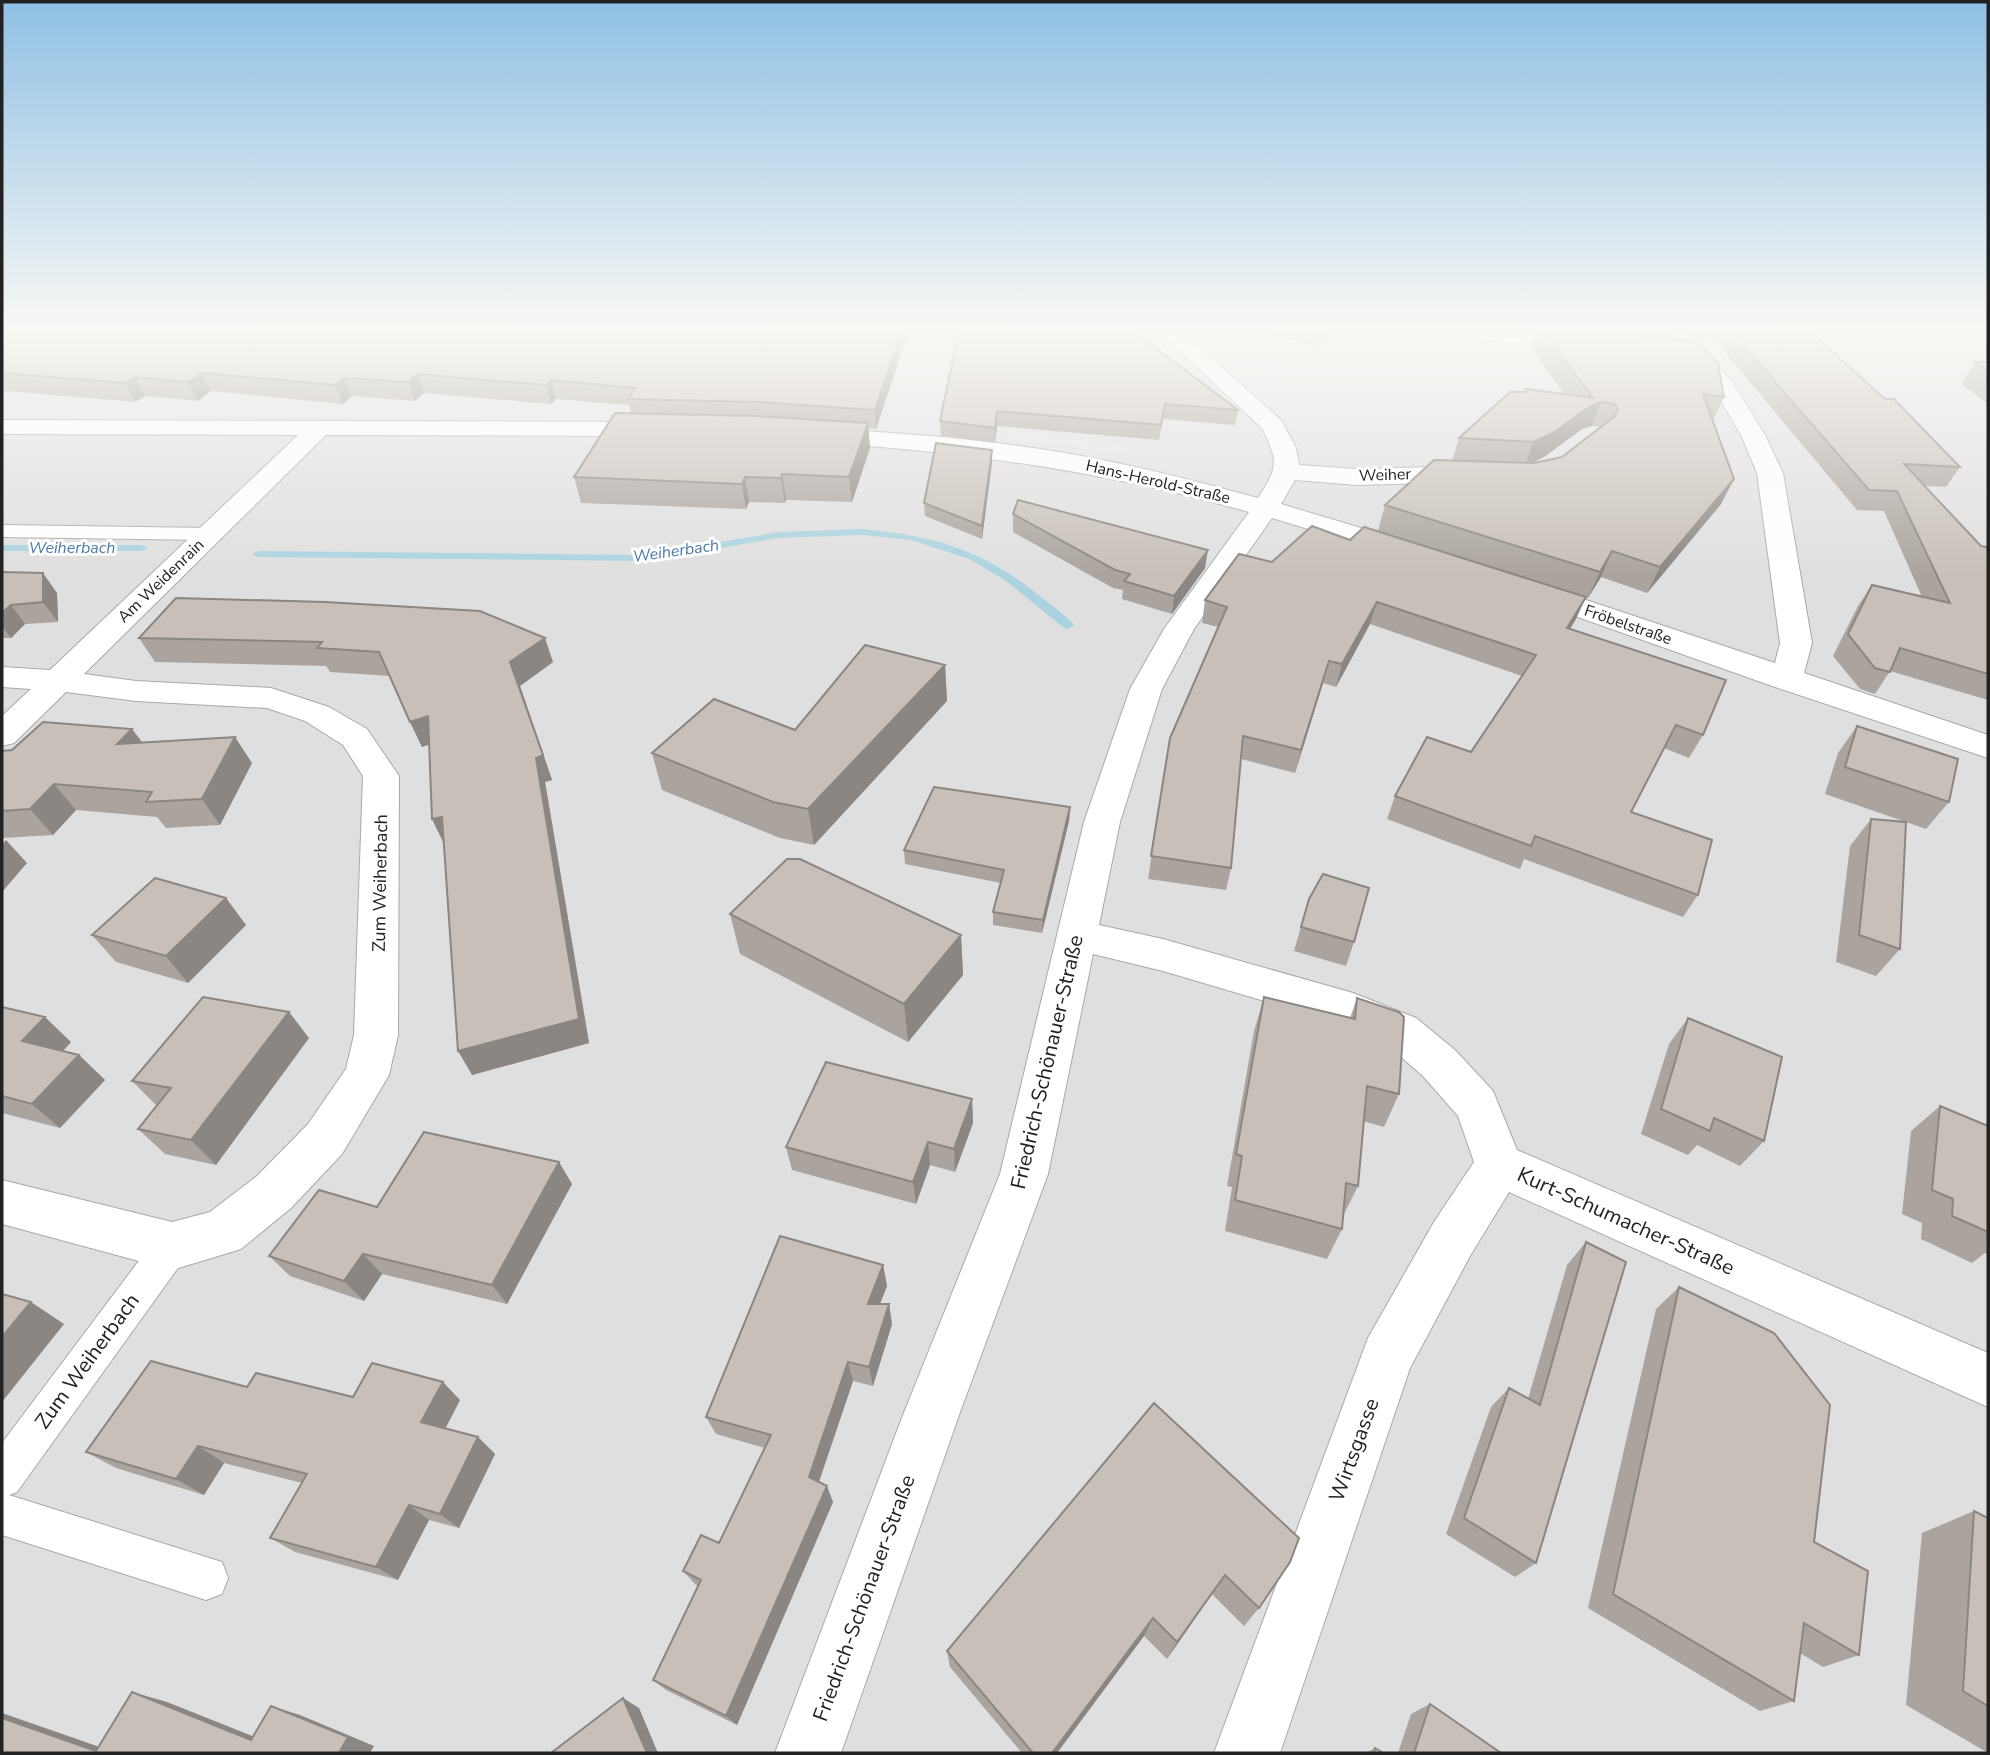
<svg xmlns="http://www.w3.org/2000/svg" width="1990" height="1755" font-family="'Nunito Sans',sans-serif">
<rect width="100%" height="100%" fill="#f2efe9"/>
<path fill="#e0dfdf" d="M2 330H1988V1753H2Z"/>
<path fill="#e2e2e2" d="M1007 434 1125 444 1124 451 1005 441Z"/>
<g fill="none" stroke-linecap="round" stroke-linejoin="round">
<path fill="#aad3df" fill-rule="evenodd" d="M862 529C936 536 983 550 1041 597 1052 606 1065 614 1074 625L1068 629 1064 628 1005 580 969 559 911 540 862 535 778 538 644 561 258 557 252 554 258 551 644 555 778 532Z
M2 545H142L148 548 142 551H2Z"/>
<g stroke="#a9a9a9" stroke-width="2">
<path id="lane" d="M2 525 209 528 216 530 219 534 216 538 209 540 2 537Z
M172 1229 185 1234 190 1246 185 1258 17 1492 9 1495 222 1562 228 1578 222 1594 206 1600 2 1535V1443L159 1234Z"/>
</g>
<g stroke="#a9a9a9" stroke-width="2">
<path id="street" d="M1157 330H1180L1281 420 1296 448 1299 465 1357 469 1470 466 1479 469 1483 474 1479 479 1470 482 1357 485 1295 480 1281 504 1414 544 1418 550 1414 556 1404 558 1272 518 1194 629 1162 689 1120 822 1099 925 1163 939 1353 993 1416 1018 1455 1050 1493 1091 1517 1150 1988 1353V1407L1509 1192 1470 1256 1410 1368 1280 1753H1214L1368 1338 1434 1222 1474 1162 1458 1116 1423 1076 1386 1044 1342 1024 1163 971 1093 954 1048 1174 959 1415 841 1753H775L903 1415 1000 1174 1084 822 1130 689 1164 629 1249 512C1105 471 965 452 816 442L807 440 804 435 807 430 816 428C901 433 987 439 1071 454 1134 465 1196 481 1258 498 1278 467 1279 462 1262 428Z
M1430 330H1506L1585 338 1593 339 1596 344 1593 349 1585 350 1441 336 1434 334Z
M1661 330H1684L1733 383 1765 435 1783 473 1812 643 1804 673 1988 735V758L1775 687 1521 597 1516 591 1521 585 1531 582 1541 585 1775 663 1780 643 1757 473 1741 435 1715 391Z
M2 420 658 422 667 424 670 429 667 434 658 436 326 435 84 674 136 681 271 688 329 707 367 729 399 776 398 1035 389 1075 342 1154 291 1208 241 1249 172 1270 2 1224V1180L172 1222 210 1212 257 1176 308 1124 346 1069 354 1035 363 776 343 745 305 721 267 708 136 701 66 692 14 743 2 746V716L31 689 2 687V667L50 670 298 435 2 434Z"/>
</g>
<use href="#lane" fill="#fff" fill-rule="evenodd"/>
<use href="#street" fill="#fff" fill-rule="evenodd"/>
</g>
<path fill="#aba49e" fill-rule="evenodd" d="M2 330H909L876 429 868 428 870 448 852 502 786 500 785 503 749 502 746 509 581 503 574 477 631 413 629 405 556 399 551 404 424 393 415 401 352 396 343 404 211 391 198 401 145 396 135 402 4 391H2Z
M959 330H1142L1133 331 1238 410 1235 425 1163 419 1159 440 997 426 995 443 941 436 940 421Z
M1263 330H1336L1315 346 1265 333Z
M1533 330H1674L1671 338 1724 397 1713 420 1734 479 1721 504 1647 593 1601 577 1588 598 1585 597 1576 619 1570 629 1703 735 1689 758 1664 748 1631 812 1698 895 1683 917 1524 859 1520 869 1387 819 1395 796 1471 752 1522 676 1370 624 1336 687 1323 683 1295 773 1241 759 1231 868 1226 890 1148 879 1170 738 1218 627 1202 623 1205 600 1272 562 1378 531 1385 505 1452 461 1459 438 1564 394 1531 348 1537 330ZM1592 426 1601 427 1562 457 1532 463 1544 457 1582 429Z
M1687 330H1808L1960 467 1946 487 1924 486 1981 546 1988 550V700L1890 671 1875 694 1860 689 1833 656 1858 606 1872 585 1922 597 1884 511 1857 510 1707 331 1701 344Z
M1975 362H1988V404L1962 384Z
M992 463 982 539 925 516 924 503Z
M1013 514 1205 568 1172 614 1122 599 1123 590 1113 588 1013 532Z
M2 572 57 593 58 622 25 624 11 638H2Z
M176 598 553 662 520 686 552 780 545 782 589 1043 472 1075 444 843 429 744 422 747 390 676 330 672 326 666 155 662 139 638Z
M945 665 947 701 814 845 780 838 662 790 652 753 795 730Z
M1857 726 1949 802 1926 829 1825 794 1838 753Z
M132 729 143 743 252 763 220 825 166 828 157 817 76 810 53 835 2 838V751L12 750Z
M1070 807 1069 821 1042 933 993 925V912L1001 883 905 864 904 850Z
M1871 819 1900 949 1876 976 1836 962 1850 846Z
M1309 899 1354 942 1346 966 1294 951Z
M730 914 961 935 963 975 908 1042 740 954Z
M246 925 188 983 116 962 92 935Z
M1264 997 1350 1018 1357 998 1399 1094 1384 1127 1363 1121 1358 1186 1343 1216 1342 1229 1327 1259 1225 1231 1232 1187 1227 1186 1254 1031Z
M2 1007 71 1042 63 1051 79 1055 105 1080 60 1128 2 1113Z
M1688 1018 1764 1141 1740 1166 1697 1145 1688 1155 1641 1134 1669 1044Z
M309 1038 216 1165 165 1154 138 1129 157 1106 132 1081Z
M972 1099 973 1123 955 1172 930 1165 916 1204 792 1170 786 1147Z
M1940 1106 1988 1126V1255L1985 1253 1972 1263 1921 1239 1922 1223 1902 1214 1911 1131Z
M572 1184 507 1304 382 1274 364 1301 290 1276 269 1256 377 1207Z
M1586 1242 1536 1563 1515 1577 1446 1534 1491 1407 1509 1388 1528 1399 1567 1265Z
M883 1265 887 1286 880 1304H889L892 1324 873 1386 853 1381 819 1482 833 1502 737 1725 666 1690 653 1680 698 1586 695 1584 683 1571 719 1543 765 1448 716 1434 706 1417Z
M1679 1287 1814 1542 1859 1655 1823 1667 1800 1653 1794 1701 1760 1711 1588 1608 1656 1309Z
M247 1387 353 1397 460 1400 445 1428 478 1437 495 1454 459 1528 429 1520 398 1580 295 1552 270 1538 302 1483 224 1463 204 1495 116 1468 86 1452Z
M1154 1403 1259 1608 1244 1626 1212 1594 1167 1659 1144 1636 1057 1753H1022L950 1667 947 1651Z
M1974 1511 1988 1518V1753L1906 1705 1922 1533Z
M1430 1704 1501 1753H1398L1411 1714Z
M1375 1748 1383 1753H1366Z"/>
<path fill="#8b8681" d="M902 330H909L876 429 875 410Z
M1319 330H1336L1315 346Z
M202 373 211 391 198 401 188 382Z
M417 374 424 393 415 401 408 382Z
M135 377 145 396 135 402 125 383Z
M345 378 352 396 343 404 335 385Z
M551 380 556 399 551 404 546 385Z
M1601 402 1592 426 1582 429 1544 457 1525 466 1533 442 1591 406Z
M997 411V426L995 443V428Z
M868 423 870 448 852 502 849 477Z
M992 450V463L982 539V526Z
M782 474 786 500 785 503 781 478Z
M745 477 749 502 746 509 742 484Z
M1734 479 1721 504 1647 593 1660 567Z
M1208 550 1205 568 1172 614 1174 596Z
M1612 551 1601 577 1588 598 1600 572Z
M43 573 57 593 58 622 43 602Z
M1586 597 1576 619 1557 650 1567 628Z
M1377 602 1370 624 1336 687 1342 664Z
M11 605 25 624 11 638 2 626V613Z
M545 638 553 662 520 686 552 780 545 782 589 1043 472 1075 458 1051 510 662Z
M1329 661 1323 683 1295 773 1301 750Z
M945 665 947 701 814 845 808 809Z
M428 716 440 741 422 747 410 722Z
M132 729 151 755 117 744Z
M235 737 252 763 220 825 202 799Z
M54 784 76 810 53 835 30 809Z
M1070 807 1069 821 1042 933 1043 920Z
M442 817 444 844 432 819Z
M6 840 27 863 2 892V845Z
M226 898 246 925 188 983 166 956Z
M961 935 963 975 908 1042 904 1004Z
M289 1012 309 1038 216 1165 191 1140Z
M45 1017 71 1042 49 1066 22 1041Z
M79 1055 105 1080 60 1128 32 1104Z
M972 1099 973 1123 955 1172 954 1149Z
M928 1142 930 1165 916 1204 913 1182Z
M559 1162 572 1184 507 1304 492 1285Z
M363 1254 382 1274 364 1301 344 1281Z
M883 1265 887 1286 872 1324 868 1304Z
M31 1302 64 1324 2 1402V1337Z
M889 1304 892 1324 873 1386 869 1367Z
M848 1362 853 1381 815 1493 809 1477Z
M443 1382 460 1400 440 1439 421 1422Z
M478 1437 495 1454 459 1528 440 1514Z
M198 1446 224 1463 204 1495 176 1479Z
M827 1486 833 1502 737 1725 726 1716Z
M409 1505 429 1520 398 1580 376 1567Z
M1225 1575 1212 1594 1167 1659 1177 1642Z
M1153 1618 1144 1636 1057 1753H1052Z
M132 1692 167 1702 282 1748 251 1740Z
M623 1698 639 1708 658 1753H647Z
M271 1706 300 1715 374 1746 370 1753H339Z
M2 1713 117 1753 96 1751 2 1718Z"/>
<path fill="#c7bfb8" stroke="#8b8681" stroke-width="2" d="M2 330H902L875 410 757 402 628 399 635 388 551 380 546 385 417 374 408 382 345 378 335 385 202 373 188 382 135 377 125 383 2 373Z
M959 330H1132L1238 410 1165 404 1161 425 997 411 995 428 940 421Z
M1542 330H1585L1697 341 1718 363 1724 397 1703 394 1734 479 1660 567 1612 551 1600 572 1385 505 1434 460 1534 463 1562 457 1615 416 1618 409 1615 404 1601 402 1591 406 1553 433 1533 442 1459 438 1510 392H1526V389L1593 398Z
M1730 330H1808L1885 399H1894L1960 467 1904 464 1981 546 1986 547 1988 550V674L1900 648 1890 672 1875 668 1848 634 1872 585 1950 603 1897 491 1869 490Z
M1975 362H1988V371Z
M615 413 756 416 868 423 849 477 782 474 781 478 745 477 742 484 574 477Z
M936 443 992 450 982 526 924 503Z
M1018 500 1208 550 1174 596 1124 581 1130 574 1115 570 1013 514Z
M1312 526 1350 540 1364 527 1586 597 1567 628 1726 680 1703 735 1676 725 1631 812 1712 840 1698 895 1535 836 1531 846 1395 796 1427 737 1471 752 1536 655 1377 602 1342 664 1329 661 1301 750 1243 736 1231 868 1151 856 1170 738 1227 607 1205 600 1239 554 1272 562Z
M2 572 43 573V602L11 605 2 613Z
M176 598 325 602 480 611 545 638 510 662 543 755 536 758 579 1019 458 1051 442 817 432 819 428 716 410 722 379 652 317 648 322 642 139 638Z
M865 645 945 665 808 809 773 802 652 753 714 699 795 730Z
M43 722 132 729 117 744 235 737 202 799 146 802 152 792 54 784 30 809 2 811V751L12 750Z
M1857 726 1958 759 1949 802 1845 767Z
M934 787 1070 807 1043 920 993 912 1004 870 904 850Z
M1871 819 1906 822 1900 949 1859 935Z
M787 859H800L961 935 904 1004 730 914Z
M1323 874 1369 888 1354 942 1301 927 1309 899Z
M155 878 226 898 166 956 92 935Z
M203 997 289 1012 191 1140 138 1129 171 1088 132 1081Z
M1264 997 1355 1019 1357 998 1399 1012 1404 1017 1399 1094 1367 1086 1358 1186 1346 1183 1342 1229 1235 1200 1242 1156 1236 1154Z
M2 1007 45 1017 22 1041 79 1055 32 1104 2 1096Z
M1688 1018 1782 1057 1764 1141 1714 1118 1710 1131 1661 1109Z
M826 1062 972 1099 954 1149 928 1142 913 1182 786 1147Z
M1940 1106 1988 1126V1232L1952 1216 1953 1199 1932 1190Z
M424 1132 559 1162 492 1285 363 1254 344 1281 269 1256 319 1190 377 1207Z
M780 1236 883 1265 868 1304H889L869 1367 848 1362 809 1477 827 1486 726 1716 653 1680 701 1580 683 1571 701 1535 719 1543 771 1435 706 1417Z
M1586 1242 1626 1262 1536 1563 1464 1518 1509 1388 1540 1405Z
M1679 1287 1774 1333 1830 1405 1814 1542 1868 1571 1859 1655 1804 1623 1794 1701 1613 1594Z
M2 1294 31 1302 2 1337Z
M151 1361 247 1387 256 1373 353 1397 372 1363 443 1382 421 1422 478 1437 440 1514 409 1505 376 1567 270 1538 307 1474 198 1446 176 1479 86 1452Z
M1154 1403 1299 1538 1290 1562 1259 1608 1225 1575 1177 1642 1153 1618 1052 1753H1033L947 1651Z
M1974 1511 1988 1518V1706L1963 1691Z
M132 1692 251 1740 271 1706 348 1737 339 1753H2V1718L96 1751Z
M623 1698 647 1753H551Z
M1430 1704 1501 1753H1414Z
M1375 1748 1383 1753H1374Z"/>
<linearGradient id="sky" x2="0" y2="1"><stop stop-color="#8fc0e4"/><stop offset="0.57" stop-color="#f9f8f5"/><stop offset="1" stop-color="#f9f8f5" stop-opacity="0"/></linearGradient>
<rect width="1990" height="576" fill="url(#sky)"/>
<g text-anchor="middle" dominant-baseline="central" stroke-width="6" stroke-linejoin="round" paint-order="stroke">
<g font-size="16" fill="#222" stroke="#fff">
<text transform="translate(1385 475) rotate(-2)">Weiher</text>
<text transform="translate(1158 482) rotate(13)">Hans-Herold-Straße</text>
<text transform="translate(161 581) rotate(-44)">Am Weidenrain</text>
<text transform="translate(1628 625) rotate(19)">Fröbelstraße</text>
</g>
<g font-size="16" font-style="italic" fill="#4a7aab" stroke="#fff">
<text x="72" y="548">Weiherbach</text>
<text transform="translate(676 551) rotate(-8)">Weiherbach</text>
</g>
<g font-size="18" fill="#222" stroke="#fff">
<text transform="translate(380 883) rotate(-89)">Zum Weiherbach</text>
</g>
<g font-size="21" fill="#222" stroke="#fff">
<text transform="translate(1047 1062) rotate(-77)">Friedrich-Schönauer-Straße</text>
<text transform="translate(1626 1221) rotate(24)">Kurt-Schumacher-Straße</text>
<text transform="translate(87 1361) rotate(-54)">Zum Weiherbach</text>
<text transform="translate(1354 1450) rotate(-70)">Wirtsgasse</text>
<text transform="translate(864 1598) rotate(-70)">Friedrich-Schönauer-Straße</text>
</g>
</g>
<rect width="1990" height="1755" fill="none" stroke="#222222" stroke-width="7"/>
</svg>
